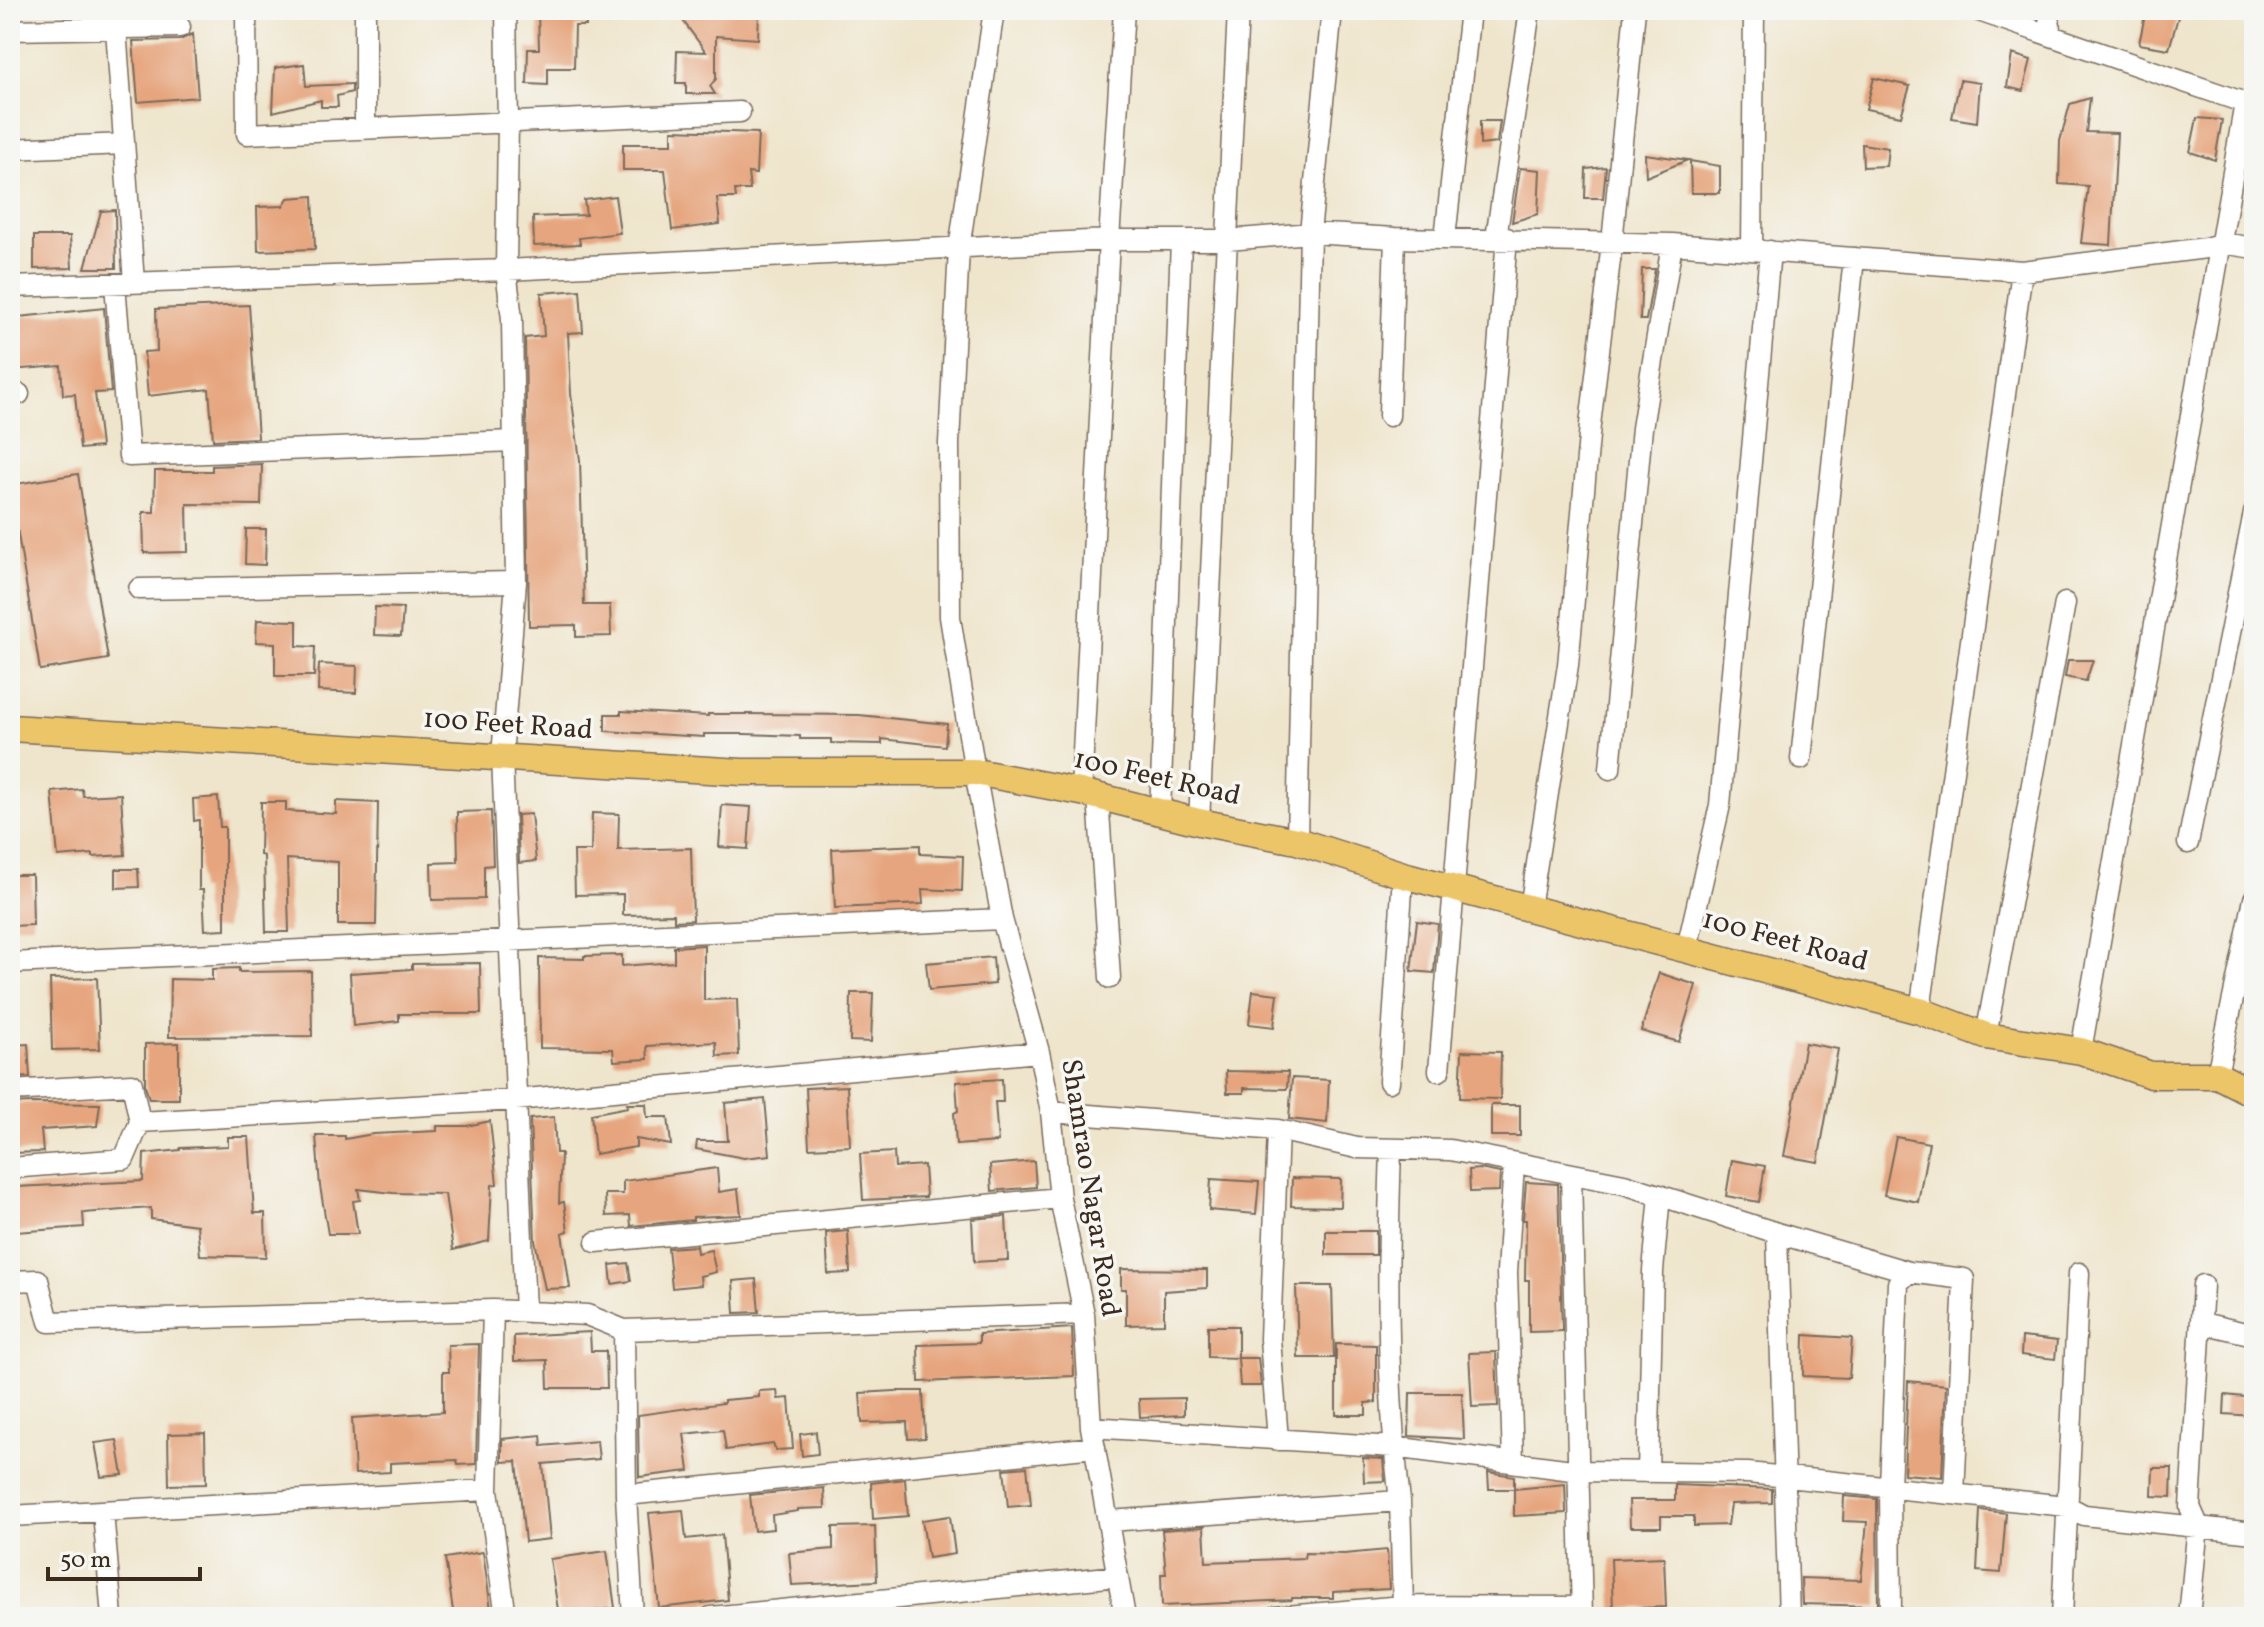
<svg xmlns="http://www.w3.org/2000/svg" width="2264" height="1627" font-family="Vollkorn,serif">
<rect width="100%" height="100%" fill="#f6f6f2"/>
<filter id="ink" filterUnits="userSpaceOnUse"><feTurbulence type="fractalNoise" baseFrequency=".0125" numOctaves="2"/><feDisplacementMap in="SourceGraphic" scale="16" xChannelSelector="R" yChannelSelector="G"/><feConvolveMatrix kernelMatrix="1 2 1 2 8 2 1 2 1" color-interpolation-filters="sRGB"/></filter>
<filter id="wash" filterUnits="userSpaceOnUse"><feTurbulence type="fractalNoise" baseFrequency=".006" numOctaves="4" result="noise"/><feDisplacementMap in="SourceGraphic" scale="32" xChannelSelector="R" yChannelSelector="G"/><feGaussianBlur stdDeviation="1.8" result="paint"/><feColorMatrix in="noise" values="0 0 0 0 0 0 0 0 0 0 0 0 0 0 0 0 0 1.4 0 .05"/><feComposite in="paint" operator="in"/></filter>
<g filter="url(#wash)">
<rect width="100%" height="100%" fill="#efe5cc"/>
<g id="blocks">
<path fill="#e6a57e" d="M538 10H585L586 26H575L574 68H548V85L527 84 528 49H539Z
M675 10H759L758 39 716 36V79L710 86 715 94H686V83H676L677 51 706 52Z
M2146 10H2180L2169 49 2139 44Z
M193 34 198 97 138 102 133 41 180 40Z
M2012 54 2031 60 2023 91 2007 87Z
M304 64 306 86 352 84V92L337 96 338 107H321V100L273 112 275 68Z
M1874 78 1910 86 1901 116 1866 109Z
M1960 80 1980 83 1977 122 1952 118Z
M2090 98 2086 132 2117 133 2111 245 2081 243 2088 186 2059 184 2060 141 2070 104Z
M2197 118 2222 120 2215 160 2190 152Z
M1480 121H1500L1497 143 1480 145Z
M672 130 758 133 756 174 748 173 750 190H735L736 198H717L720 224 672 230 665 170H623V144H672Z
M1862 144 1888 148 1886 166 1863 167Z
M1645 154 1688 160 1646 177Z
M1690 161 1720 166V193H1691Z
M1606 167 1603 198H1585L1586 169Z
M1520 168 1540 170 1538 214 1512 222Z
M313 196 315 249 258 251 257 207 283 206 288 198Z
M615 196 620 233 579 238 580 244 534 246 533 217 586 215 584 200Z
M115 210 116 268H85L101 211Z
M34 236H70L72 268 34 269Z
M1642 269H1655L1646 320H1640Z
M580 290 583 332 568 333 571 394 580 460 584 605H610L611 636 576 637V625L529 626 525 338 544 336 541 293Z
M249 305 258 438 213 440 209 389 148 396 144 352 157 351 156 309Z
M104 308 111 392 95 393 101 447 80 449 75 394 63 395 61 366 10 370V318Z
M262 464 261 505 187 504 188 552 144 553 143 512H154L155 471H212V466Z
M78 474 108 659 40 670 10 485Z
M246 529H266L265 565 245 564Z
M375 607 403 608 401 636 374 635Z
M257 620 297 621V646L315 647 314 676H275V643L256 642Z
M2068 660H2093L2086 681 2065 677Z
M319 664 357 666 356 693 318 691Z
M621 711 708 716V714H744L859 715 947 724 945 746 882 739V744L831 743V739H800V736L745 734H704V737L605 731V714H621Z
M82 789 83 796 121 794 125 855 93 857V854L58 857 52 792Z
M218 797 220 827H225V929L205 930 203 890H199V820L194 821 193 799Z
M336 801 378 803 376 925H338V862L287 859 289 932H266L264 856 260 855 261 802H286V811L336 814Z
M722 805 751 807 748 849 719 847Z
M491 811 493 865 484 866V899L432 900 431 863 458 862 457 812Z
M592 813 619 814 618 850 691 848 693 920 674 921V914L623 915V894L575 895 574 851H591Z
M531 814 536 861 519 863 517 815Z
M920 845V854L963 856 962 891 922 889 923 904 835 908 832 849Z
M116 869H138L139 887 116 888Z
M10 875H32L33 925 10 926Z
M1417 921 1438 924 1434 973 1411 971Z
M704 945V1000L737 999 739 1055 717 1056 716 1042 647 1046 648 1059 614 1061 613 1049 540 1048 539 958 584 959V956L622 955V966L674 962V947Z
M993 957 995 984 929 990 926 963Z
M480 963 481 1014H399V1021L353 1026 350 973 412 969V964Z
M239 968V972L311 971 312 1036 169 1037 170 979 212 980V969Z
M1659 973 1696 985 1679 1042 1641 1031Z
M97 978 100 1049 52 1050 50 979Z
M1253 991 1278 994 1274 1027 1249 1024Z
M851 993H873L871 1042 850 1041Z
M179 1043V1099H149L145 1085V1044Z
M1805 1043 1838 1049 1818 1162 1784 1156Z
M28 1044 30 1077 10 1078V1045Z
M1462 1051 1501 1052 1500 1099 1460 1098Z
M1226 1071 1288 1072 1287 1089 1244 1088V1093H1227Z
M1292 1078 1329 1080 1327 1123 1289 1119Z
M1002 1079 1003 1102H995L998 1142 956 1145 954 1113 958 1111 956 1082Z
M847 1086 850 1146 809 1148 806 1088Z
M765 1099 770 1155 744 1158 696 1149 697 1141H728L725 1103Z
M33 1103 100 1104 97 1126 41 1130 43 1152 10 1153V1104Z
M627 1104H646L647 1117H668L671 1145 636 1139V1147L595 1154 591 1114 628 1107Z
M1491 1105H1520V1136H1491Z
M554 1117 556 1153H561L559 1203 564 1202 568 1231 562 1233 570 1288 545 1289 535 1241 530 1119Z
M490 1121 497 1184 492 1185 489 1241 453 1250 445 1194 393 1193 358 1189 360 1200 353 1201 358 1234H328L320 1186 316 1136H345V1139L373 1134 437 1131V1126H467Z
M228 1137H249L254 1213H265L266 1257 200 1255 197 1225 151 1219V1208L83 1213 84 1227 16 1232 15 1187 143 1181 144 1154 180 1150V1148L228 1146Z
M1896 1137 1929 1143 1918 1202 1884 1195Z
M894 1152 895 1167 924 1165 926 1197 863 1200 860 1154Z
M1732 1160 1765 1166 1759 1202 1726 1196Z
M1034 1161 1036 1187 992 1191 990 1165Z
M717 1168 719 1192 738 1189 741 1215 693 1217V1220L631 1226 630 1215 606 1216 605 1194H623V1181Z
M1480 1169 1500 1173 1499 1191 1470 1192 1469 1170Z
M1292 1178 1341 1179 1340 1207 1291 1206Z
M1211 1179 1259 1182 1256 1214 1209 1210Z
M1526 1182 1558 1184 1562 1331 1529 1332V1280H1525L1526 1220H1523Z
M1006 1216 1008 1260 974 1262 972 1219Z
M848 1231 850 1273 828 1274 826 1233Z
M1326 1231H1376V1255H1326Z
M696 1246 697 1253 711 1250 716 1272 700 1276 701 1285 672 1288 668 1248Z
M628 1263 631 1281 612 1284 610 1265Z
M1121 1269 1207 1270V1288L1164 1291V1324L1126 1325V1289H1121Z
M756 1279 759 1312 735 1313 733 1281Z
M1296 1286H1332L1334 1358H1298Z
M1208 1326H1238V1358L1208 1357Z
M1072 1328 1074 1376 919 1382 918 1345 979 1343V1334Z
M590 1332 591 1351H606L607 1388H548L547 1360 514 1361V1336Z
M1804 1335 1852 1338 1849 1378 1803 1376Z
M2022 1337 2057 1341 2055 1359 2021 1355Z
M479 1344 476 1464 458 1465 457 1460 390 1463V1472L355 1474 352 1418 443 1412V1372H449L448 1345Z
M1336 1344 1376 1345V1402L1366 1403V1415H1336Z
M1496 1352 1498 1406 1472 1407 1469 1353Z
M1238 1358H1258L1261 1386H1240Z
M1908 1381 1946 1385 1942 1477 1904 1474Z
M777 1390 778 1399 789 1398 793 1449 776 1450 773 1444 726 1450 723 1430 684 1434 689 1471 639 1477 638 1415 724 1403V1400L759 1397V1391Z
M895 1391H923L925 1438 908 1439 907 1422 862 1423 860 1393Z
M1410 1393H1462L1464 1439 1409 1436Z
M2225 1395 2254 1398V1416L2224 1414Z
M1184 1398V1415L1140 1417 1139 1399Z
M816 1432 818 1454 802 1456 800 1434Z
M205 1433 206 1484 169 1485 168 1434Z
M541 1435 542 1446 597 1441 599 1459 543 1464 550 1539 525 1542 517 1461 502 1462V1439Z
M117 1440 123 1475 101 1477 95 1443Z
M1363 1458 1383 1459 1385 1481 1364 1482Z
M1027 1467 1031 1505 1008 1507 1004 1469Z
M2153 1468H2172L2171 1497 2152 1496Z
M1488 1472 1514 1476V1489H1489Z
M905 1479 908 1516 873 1519 871 1483Z
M1565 1484 1566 1513 1514 1516V1489Z
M1675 1485 1772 1489V1503L1731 1504 1728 1525 1694 1526V1516H1661V1527H1630L1629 1500H1675Z
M824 1488 825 1508 798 1509V1511L772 1515 773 1529 754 1531 750 1495Z
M1844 1496 1877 1499 1878 1606 1802 1604 1801 1578 1861 1580 1867 1522 1843 1521Z
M683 1510 686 1539 722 1535 728 1600 659 1608 649 1513Z
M1980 1510 2006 1513 2001 1573 1977 1571Z
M950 1516 955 1554 928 1558 922 1520Z
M875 1526 877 1581 792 1585 789 1553 833 1549V1527Z
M1204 1527 1206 1562 1304 1558 1305 1553 1344 1554 1387 1550 1389 1589 1333 1592V1598H1292V1600L1162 1606 1161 1574H1166L1162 1530Z
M607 1551 615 1608 559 1616 550 1559Z
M483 1552 492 1617H454L445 1558Z
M1664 1557 1666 1607 1613 1609 1611 1559Z"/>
</g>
</g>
<g filter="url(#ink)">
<use href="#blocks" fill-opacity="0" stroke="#7a6b5b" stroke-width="2"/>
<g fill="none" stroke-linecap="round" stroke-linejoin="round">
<g stroke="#7a6b5b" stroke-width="23">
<path id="minor" d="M365 10V128
M506 10 508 122 506 270 512 319 516 582 502 756 525 1312
M994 10 959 249 949 443 950 617 975 772 1002 919 1039 1052 1051 1112 1060 1198 1084 1314 1091 1427 1125 1617
M1976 10 2254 106
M2049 10 2050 34
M246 12 247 134 740 112
M116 28 134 283
M10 30 180 27
M10 149 124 144
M1445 238 1470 10
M1496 238 1530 10
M1752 250 1754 10
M115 284 129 456 514 441
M10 287 506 270 1109 240H1228L1310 233 1395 238 1672 244 2022 271 2206 248 2222 243 2254 248
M10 395 19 394
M1389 416 1395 238
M139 589 516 582
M1801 759 1854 258
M1610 769 1642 428 1672 244
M1081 792 1109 240 1124 10
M1098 796 1110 978
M1160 813 1181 240
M1199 822 1238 10
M1297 841 1310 233 1332 10
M2188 843 2254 513
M1530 908 1568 665 1590 425 1612 243 1635 10
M1687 948 1720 805 1770 251
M10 963 1002 919
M1920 1011 2022 271
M1986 1036 2065 603
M2081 1051 2245 103
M1439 1071 1507 238
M2217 1075 2254 899
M1389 1082 1403 875
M10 1091 132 1084 140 1122 515 1100 1039 1052
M1051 1112 1278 1130 1357 1148 1450 1150 1624 1184 1777 1233 1909 1272
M1278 1130 1270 1339 1278 1440
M10 1168 124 1159 140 1122
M1571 1175 1582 1617
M1777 1233 1789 1617
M596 1242 1060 1198
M10 1281 38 1280 49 1322 493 1310 587 1315 624 1330 1084 1314
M2202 1323 2254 1335
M624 1330 626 1495 633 1617
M1091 1427 1393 1447 1580 1471 1748 1473 2067 1506 2084 1515 2254 1533
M1513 1462 1507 1272 1514 1164
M1648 1472 1653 1271 1660 1195
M488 1490 506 1617
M626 1495 1095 1447
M1400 1501 1403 1606
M103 1512 112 1617
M10 1516 488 1490 493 1310
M1108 1521 1400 1501C1386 1384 1387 1266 1391 1149
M711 1617 1118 1576
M1275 1617 1403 1606 1581 1607
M1891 1617 1890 1487 1898 1283 1909 1272 1964 1279 1954 1494
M2062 1617 2079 1273
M2189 1617 2198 1525 2190 1507 2203 1285"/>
</g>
<g stroke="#7a6b5b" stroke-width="29">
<path id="major" d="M10 728 742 772H975L1081 792 1199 822 1297 841 1403 875 1920 1011 1986 1036 2081 1051 2151 1075H2217L2254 1094"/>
</g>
<use href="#minor" stroke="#fff" stroke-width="20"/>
<use href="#major" stroke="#edc569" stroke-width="26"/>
</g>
</g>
<g text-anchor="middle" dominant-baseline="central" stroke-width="7" stroke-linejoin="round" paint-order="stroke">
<g font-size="28" fill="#3b2a1e" stroke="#f6f6f2">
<text transform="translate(508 725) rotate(4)">100 Feet Road</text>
<text transform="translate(1157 778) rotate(13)">100 Feet Road</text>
<text transform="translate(1785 941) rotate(15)">100 Feet Road</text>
<text transform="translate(1090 1188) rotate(81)">Shamrao Nagar Road</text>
</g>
</g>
<rect width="2264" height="1627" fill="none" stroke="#f6f6f2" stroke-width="40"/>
<path d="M48 1567v12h152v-12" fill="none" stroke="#3b2a1e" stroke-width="4"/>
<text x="60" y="1567" font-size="24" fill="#3b2a1e" stroke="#f6f6f2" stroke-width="6" paint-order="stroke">50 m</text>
</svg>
